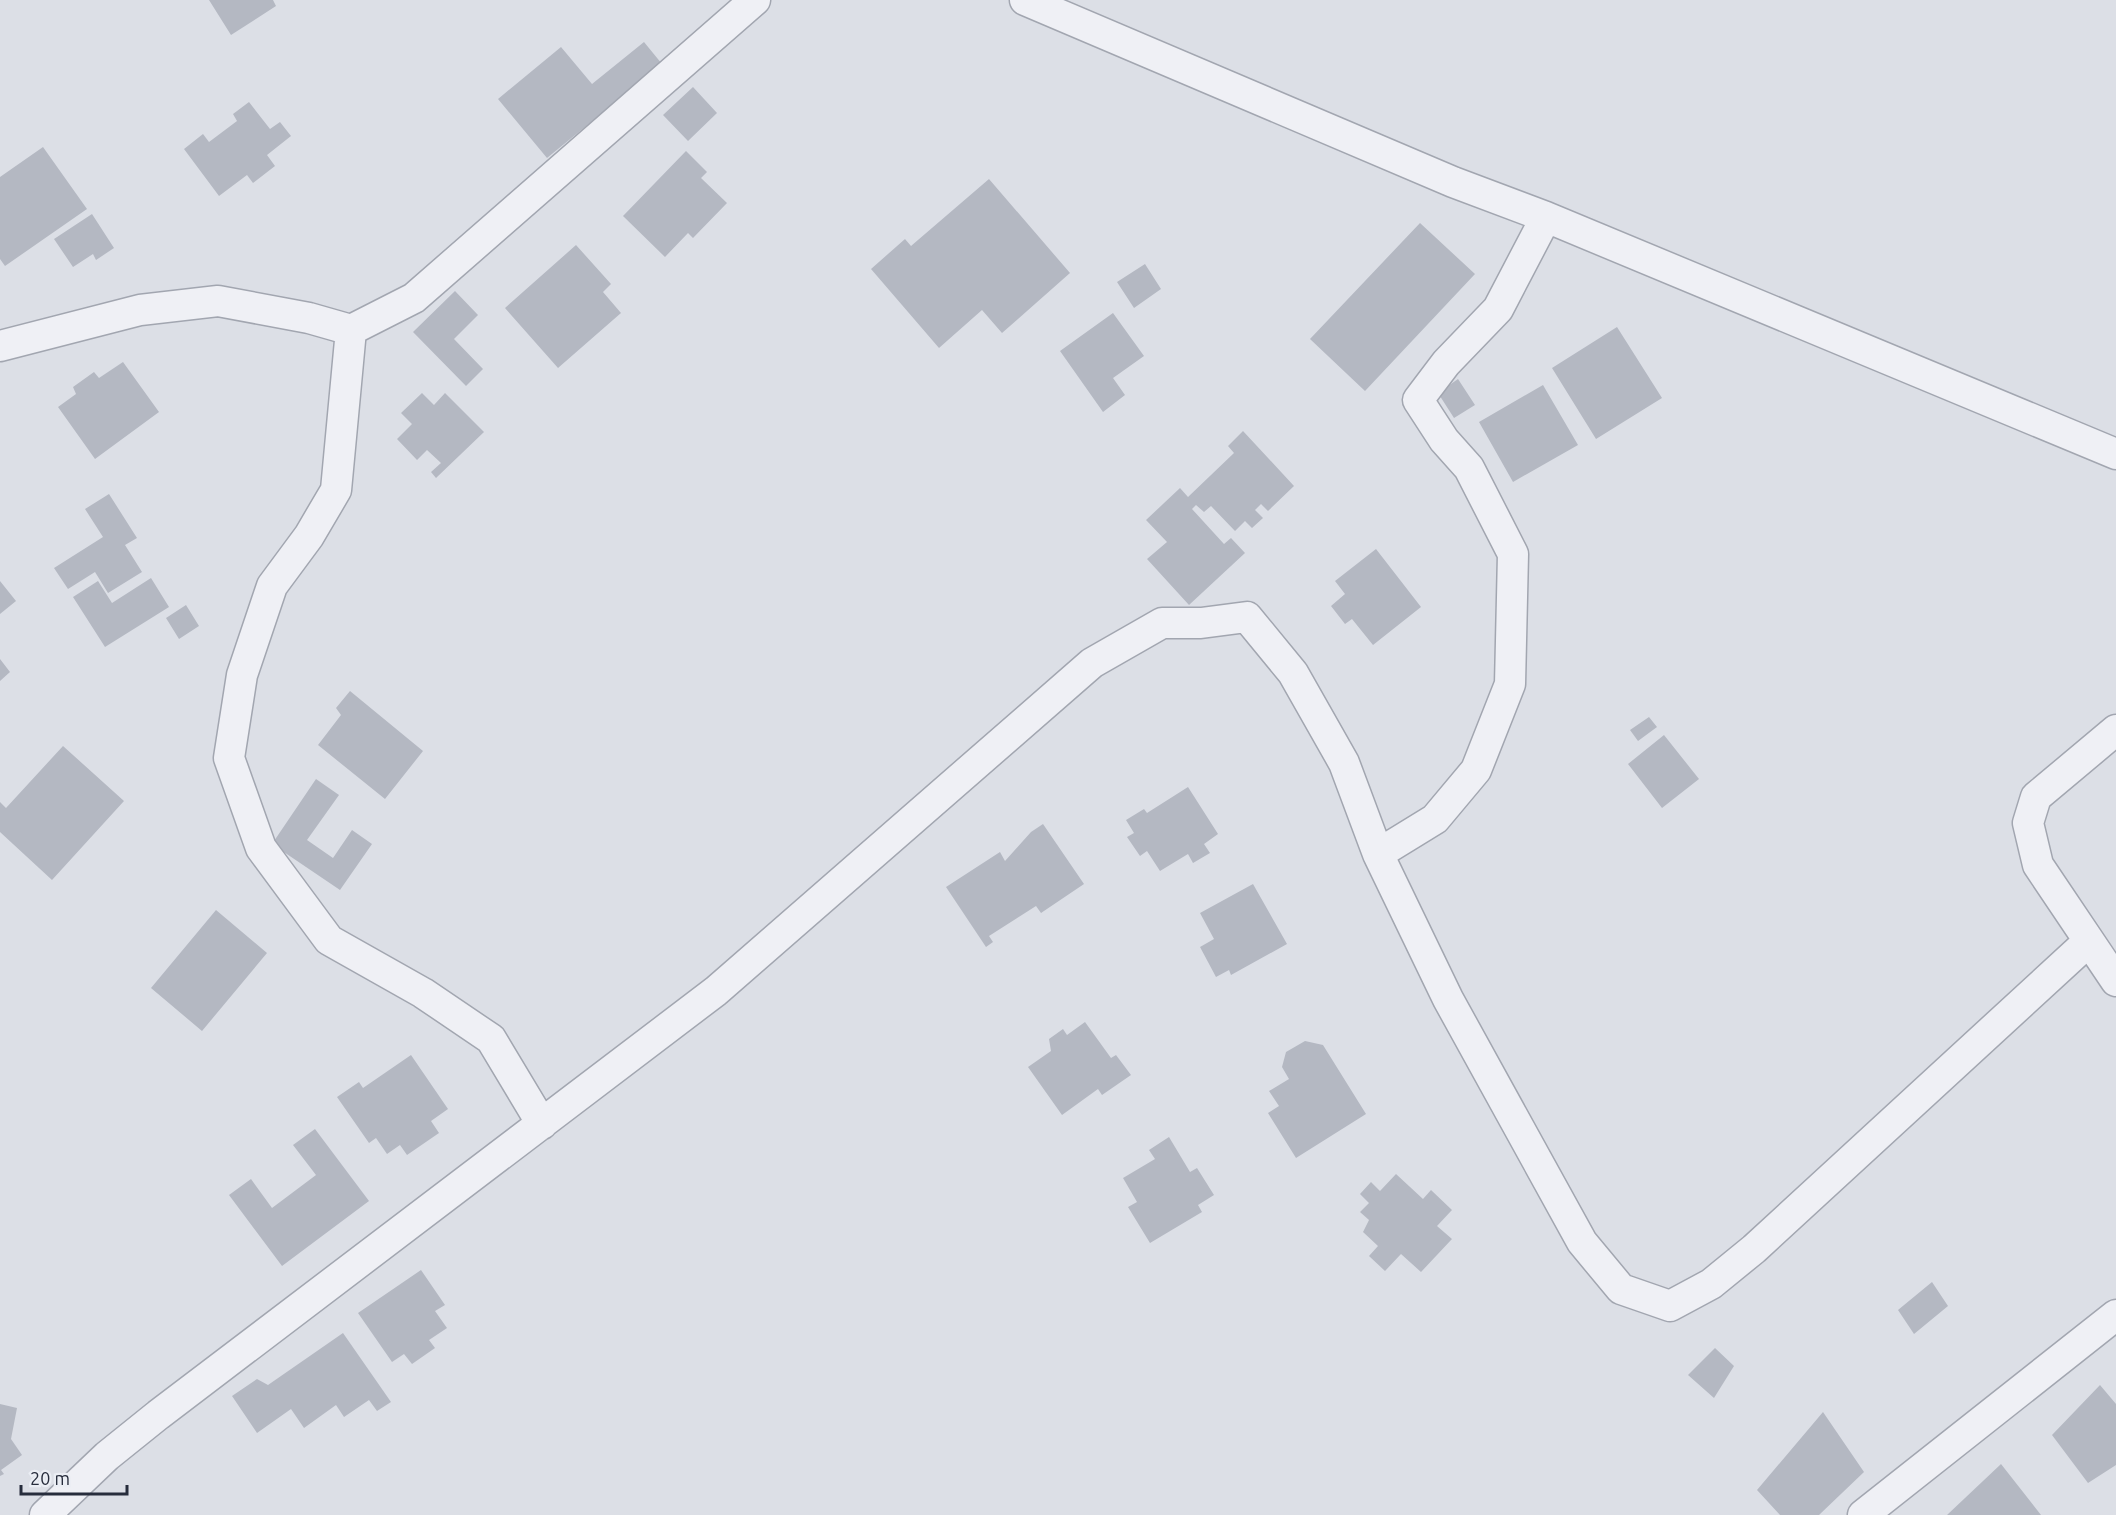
<svg xmlns="http://www.w3.org/2000/svg" width="2116" height="1515" font-family="Ubuntu,sans-serif">
<rect width="100%" height="100%" fill="#dcdfe6"/>
<path fill="#b4b8c2" d="M209 0H273L276 6 231 35Z
M644 42 662 64 547 158 498 99 561 47 592 84Z
M693 87 717 113 688 141 663 115Z
M249 102 270 129 280 122 291 136 267 155 275 166 253 183 247 175 219 196 184 149 203 134 209 142 237 121 233 114Z
M43 147 87 209 5 266 0 259V177Z
M686 151 707 172 701 178 727 203 693 238 688 233 665 257 623 216Z
M989 179 1070 273 1002 333 982 310 939 348 871 269 905 239 911 246Z
M92 214 114 248 96 260 93 254 73 267 54 239Z
M1420 223 1475 274 1365 391 1310 339Z
M576 245 611 284 603 292 621 313 558 368 505 308Z
M1145 264 1161 289 1134 308 1117 282Z
M455 291 478 315 454 339 483 369 466 386 413 332Z
M1113 313 1144 356 1113 378 1125 395 1103 412 1060 351Z
M1617 327 1662 398 1596 439 1552 368Z
M123 362 159 412 95 459 58 407 76 394 73 387 94 372 99 378Z
M1458 379 1475 405 1454 418 1438 393Z
M1543 385 1578 445 1513 482 1479 422Z
M422 393 434 405 445 393 484 432 436 478 431 472 441 463 427 450 417 460 397 439 412 424 401 413Z
M1243 431 1294 486 1268 511 1261 504 1255 510 1263 518 1252 528 1245 521 1235 531 1211 506 1204 512 1196 505 1192 509 1224 544 1231 538 1245 553 1189 605 1147 559 1167 542 1146 520 1180 488 1188 497 1234 453 1228 446Z
M109 494 137 538 125 545 142 572 108 593 95 572 68 589 54 568 103 537 85 509Z
M1376 549 1421 607 1373 645 1352 619 1345 624 1331 606 1345 594 1335 581Z
M151 578 169 607 105 647 73 597 98 581 112 603Z
M0 581 16 601 0 614Z
M186 605 199 626 179 639 166 618Z
M0 659 10 672 0 681Z
M350 691 423 751 385 799 318 745 341 715 336 708Z
M1649 717 1657 727 1638 741 1630 730Z
M1664 735 1699 779 1662 808 1628 764Z
M63 746 124 801 52 880 0 832V802L6 808Z
M316 779 339 795 307 840 333 858 352 830 372 844 340 890 272 844Z
M1188 787 1218 834 1204 844 1210 853 1193 863 1188 854 1160 871 1147 851 1140 856 1127 837 1134 833 1126 820 1144 809 1147 813Z
M1043 824 1084 884 1041 913 1036 906 989 936 993 942 986 947 946 887 1000 852 1005 861 1031 832Z
M1253 884 1287 944 1231 975 1229 970 1216 977 1200 947 1214 939 1200 913Z
M216 910 267 953 202 1031 151 988Z
M1085 1022 1111 1058 1116 1055 1131 1075 1102 1095 1098 1089 1062 1115 1028 1067 1051 1051 1049 1039 1063 1029 1067 1035Z
M1305 1041 1323 1045 1366 1114 1296 1158 1268 1113 1279 1106 1269 1091 1289 1079 1282 1067 1286 1052Z
M411 1055 448 1109 431 1121 439 1133 407 1155 400 1145 387 1154 376 1138 369 1143 337 1097 359 1082 363 1088Z
M315 1129 369 1201 282 1266 229 1195 251 1179 272 1208 316 1175 293 1145Z
M1169 1137 1190 1172 1197 1168 1214 1195 1198 1205 1202 1212 1150 1243 1128 1207 1137 1202 1123 1178 1155 1159 1149 1150Z
M1396 1174 1423 1199 1431 1190 1452 1210 1437 1226 1452 1239 1421 1272 1401 1254 1385 1271 1369 1256 1378 1246 1363 1232 1369 1220 1360 1212 1369 1203 1360 1194 1371 1182 1380 1191Z
M421 1270 445 1305 435 1311 447 1328 429 1340 435 1348 412 1364 404 1354 392 1362 358 1313Z
M1932 1282 1948 1306 1914 1334 1898 1310Z
M343 1333 391 1402 377 1411 369 1400 344 1417 336 1405 304 1428 291 1409 257 1433 232 1396 257 1379 268 1385Z
M1715 1348 1734 1366 1714 1398 1688 1375Z
M2100 1385 2116 1404V1465L2088 1483 2052 1435Z
M0 1404 17 1408 11 1439 22 1455 1 1470 4 1474 0 1476Z
M1823 1412 1864 1472 1819 1515H1780L1757 1490Z
M2001 1464 2041 1515H1947Z"/>
<g fill="none" stroke-linecap="round" stroke-linejoin="round">
<g stroke="#a2a6b0" stroke-width="33">
<path id="street" d="M1025 0 1453 182 1546 217 2116 454
M351 330 336 490 309 536 272 586 242 675 229 758 261 848 329 940 423 993 491 1039 542 1124
M0 346 140 310 218 301 309 318 351 330 414 298 755 0
M2116 730 2036 797 2028 823 2038 865 2116 981
M1378 854 1435 819 1476 770 1510 684 1513 554 1469 468 1444 440 1418 400 1446 363 1498 309 1546 217
M45 1515 107 1456 158 1415 716 991 1092 663 1162 623H1201L1247 617 1293 673 1344 763 1378 854 1448 999 1582 1242 1621 1289 1670 1306 1711 1284 1754 1249 2089 941
M1863 1515 2116 1315"/>
</g>
<use href="#street" stroke="#eff0f5" stroke-width="30"/>
</g>
<path d="M21 1485v9h106v-9" fill="none" stroke="#272d3c" stroke-width="3"/>
<text x="30" y="1485" font-size="18" fill="#272d3c" stroke="#ebeef4" stroke-width="4.5" paint-order="stroke">20 m</text>
</svg>
